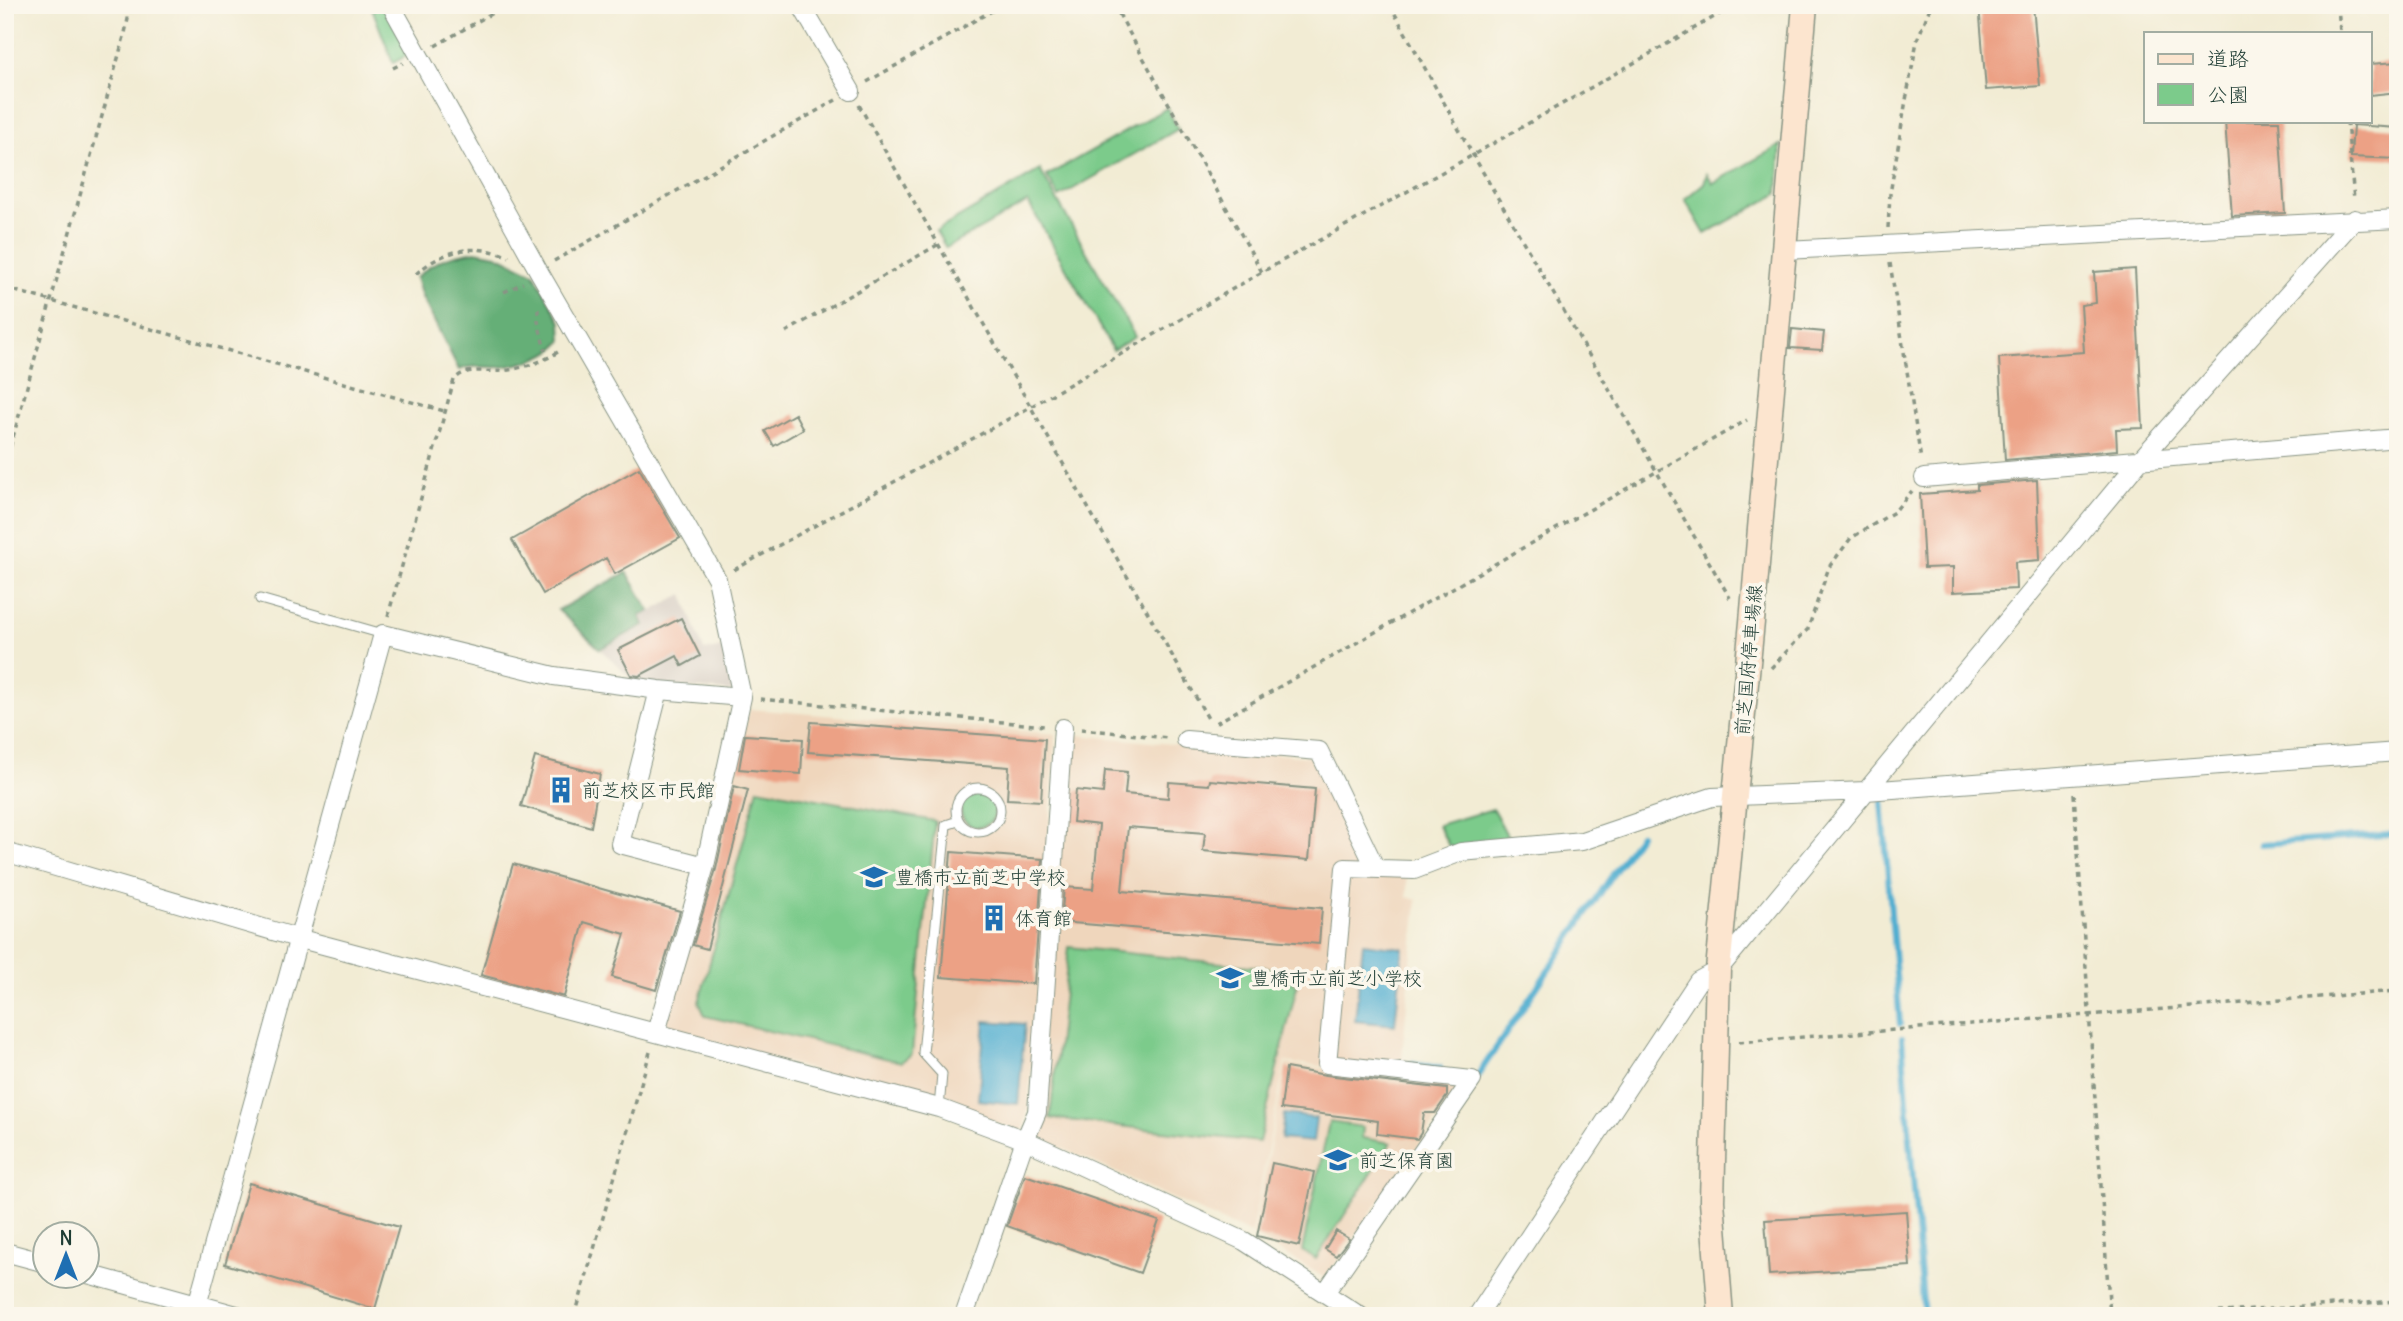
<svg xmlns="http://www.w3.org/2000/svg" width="2403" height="1321" font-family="Delius,'Klee One',sans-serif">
<rect width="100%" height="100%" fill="#fbf7ec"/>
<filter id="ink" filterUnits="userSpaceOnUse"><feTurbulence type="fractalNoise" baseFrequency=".0143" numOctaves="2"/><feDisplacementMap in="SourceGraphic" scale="14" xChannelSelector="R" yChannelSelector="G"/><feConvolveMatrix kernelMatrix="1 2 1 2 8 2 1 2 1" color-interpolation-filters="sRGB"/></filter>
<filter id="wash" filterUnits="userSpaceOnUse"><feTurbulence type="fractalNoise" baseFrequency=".00686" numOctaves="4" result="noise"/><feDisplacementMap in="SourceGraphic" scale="28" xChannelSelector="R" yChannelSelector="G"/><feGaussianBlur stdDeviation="1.57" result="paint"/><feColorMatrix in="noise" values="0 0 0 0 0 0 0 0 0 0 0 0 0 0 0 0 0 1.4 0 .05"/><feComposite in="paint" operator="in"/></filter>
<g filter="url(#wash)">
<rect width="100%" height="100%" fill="#f2ecd4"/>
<path fill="#efd6bc" d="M750 709 1056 734 1028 1107 1023 1131 671 1029 663 1019Z
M1067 734 1318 758 1372 873 1407 876V897L1417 900 1401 1066H1320L1285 1062 1251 1234 1034 1135Z
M1286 1064 1461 1085 1325 1278 1253 1235Z"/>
<path fill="#cdc2b9" d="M683 594 704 651 727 647 737 692 636 683 601 650 645 626 641 617Z"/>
<path fill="#7ccb8b" stroke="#4e8460" stroke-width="2" d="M378 5H383L411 53 393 63 372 8Z
M1167 108 1178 129 1059 197 1047 176Z
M1781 145 1778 194 1705 234 1685 199 1704 183 1707 174 1713 183Z
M1040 170 1135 337 1113 350 1028 202 946 248 936 231Z
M758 788 935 821 912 1054 901 1062 705 1016 699 1002Z
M961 810a17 17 0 1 1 34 0a17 17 0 1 1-34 0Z
M1493 809 1509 839 1450 848 1438 825Z
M1069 947 1278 969 1297 986 1259 1142 1050 1118Z
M1329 1122 1363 1127 1362 1138 1391 1143 1316 1259 1302 1251Z"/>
<path fill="#65af77" stroke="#427656" stroke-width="2" d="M475 251 497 255 534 273 561 322 562 341C549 357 522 364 502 367 488 368 473 364 459 370L422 297 416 278C435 259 449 256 475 251Z
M627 572 650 611 640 616 644 625 600 649 558 610Z"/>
<path fill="#51aed0" stroke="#387682" stroke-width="2" d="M1363 943 1403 948 1395 1025 1355 1021Z
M985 1021 1025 1024 1018 1104 978 1100Z
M1284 1114 1316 1118 1313 1142 1281 1139Z"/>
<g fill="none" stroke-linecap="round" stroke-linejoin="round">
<path stroke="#51aed0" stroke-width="6" d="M1882 801 1900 1024
M2261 844 2398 834
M1902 1038 1924 1316
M1411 1064 1440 1068
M1476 1078 1640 834"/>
</g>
<g id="blocks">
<path fill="#eca185" d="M1979 5H2033L2040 86 1986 90Z
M2398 62V92L2370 95V64Z
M2225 121H2279L2285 213 2232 216Z
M2353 125 2398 128V159L2351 157Z
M2135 269 2143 428 2116 429 2117 450 2005 460 1999 358 2084 352 2081 305 2096 303 2094 272Z
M1792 329 1824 332 1822 350 1790 348Z
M795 414 803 429 774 446 765 431Z
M639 468 680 538 615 574 606 558 543 594 512 540Z
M2037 480 2040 560 2015 562 2016 589 1953 592V567L1924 568 1920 494 1977 490V485Z
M681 618 700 656 682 666 677 656 639 676 631 675 618 650Z
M811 722 1045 739 1041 801 1007 799 1009 767 808 752Z
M745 735 803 739 801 774 739 769Z
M535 757 600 774 591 827 521 806Z
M1105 770 1127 772 1125 794 1168 798 1169 782 1209 785 1210 780 1315 789 1309 860 1203 851 1205 833 1128 827 1122 891 1322 908 1319 944 1061 922 1064 887 1093 889 1099 825 1073 822 1076 790 1103 793Z
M734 786 748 790 707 949 693 945 716 869Z
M951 852 1043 859 1034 984 941 977Z
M513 864 680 911 656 990 612 977 625 934 584 922 564 997 481 975Z
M1286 1068 1326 1075 1447 1089V1096L1435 1113H1424L1421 1133 1417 1139 1377 1134 1378 1121 1281 1109Z
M1272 1163 1314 1172 1299 1246 1257 1236Z
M1025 1175 1159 1221 1140 1273 1007 1226Z
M249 1183 399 1227 375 1309 225 1264Z
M1906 1211 1910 1266 1769 1275 1765 1220Z
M1336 1231 1349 1239 1336 1256 1325 1249Z"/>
</g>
</g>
<g filter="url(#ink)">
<use href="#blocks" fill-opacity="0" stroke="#889484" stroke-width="2"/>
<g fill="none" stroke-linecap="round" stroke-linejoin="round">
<g stroke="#889484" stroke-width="11">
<path id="service" d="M260 599 383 634
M956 810a22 22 0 1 1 44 0a22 22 0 1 1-44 0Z
M939 1108 942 1074 923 1053 946 825 958 821"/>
</g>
<g stroke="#889484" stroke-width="20">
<path id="minor" d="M391 5 538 270 717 579 742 697 705 866 656 1032
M801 5 851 91
M1785 250 2398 219
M1924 478 2398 438
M659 690 620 844 705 866
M1186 740 1319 751 1376 869
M5 852 297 938 939 1108 1025 1140 1244 1241 1360 1316
M5 1252 46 1263
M88 1274 240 1316
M1325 1293 1472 1080 1327 1064 1345 868 1414 870 1461 852 1582 841 1712 797 1866 791 2398 752
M194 1316 383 634 554 676 659 690 742 697
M964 1316 1025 1140 1037 1112 1063 728
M1477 1316 1698 981 1718 970 2141 459 2355 219"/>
</g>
<g stroke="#889484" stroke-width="27">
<path id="secondary" d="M1721 1316 1712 1201 1718 970 1752 622 1805 5"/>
</g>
<path stroke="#889484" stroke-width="3.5" stroke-dasharray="5 5" stroke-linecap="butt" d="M1114 5 1262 272
M1390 5 1473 155 1730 598
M2338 5 2340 33
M435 46 506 5
M393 68 403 63
M867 82 1002 5
M859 105 1210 722
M2347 121 2354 200
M1888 228 1890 194 1906 100 1917 41 1931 5
M554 261 836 100
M1890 263 1921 460
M416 274C442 250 476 242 509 257
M5 288 444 411
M504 292 523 283
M538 309V321L545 351
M786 332 939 244
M5 466 125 33 131 5
M734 570 1032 406 1262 272 1473 155 1735 5
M388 616 454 380C466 366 485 373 502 371 523 368 544 362 561 350
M1771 668 1808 629 1829 567 1851 538 1894 512 1912 491
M760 699 1045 726
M1216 723 1747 420
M1081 729 1167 738
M2074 794 2110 1316
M1739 1042 2398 991
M575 1316 650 1052
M2158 1316 2398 1301"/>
<use href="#service" stroke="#fff" stroke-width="9"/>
<use href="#minor" stroke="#fff" stroke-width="18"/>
<use href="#secondary" stroke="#fce5cf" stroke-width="24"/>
</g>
</g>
<defs>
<g id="building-bare" transform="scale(2.1)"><path d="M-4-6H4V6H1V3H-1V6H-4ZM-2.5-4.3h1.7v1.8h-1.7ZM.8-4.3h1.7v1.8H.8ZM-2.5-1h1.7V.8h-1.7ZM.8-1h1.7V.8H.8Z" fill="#1f6fb2" stroke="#fbf7ec" stroke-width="2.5" paint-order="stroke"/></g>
<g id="school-bare" transform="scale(2.1)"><path d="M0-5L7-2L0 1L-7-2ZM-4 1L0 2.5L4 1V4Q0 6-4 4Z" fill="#1f6fb2" stroke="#fbf7ec" stroke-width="2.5" paint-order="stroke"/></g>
</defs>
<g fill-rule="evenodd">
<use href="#building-bare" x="561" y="790"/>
<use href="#school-bare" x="874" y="877"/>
<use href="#building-bare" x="994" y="918"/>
<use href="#school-bare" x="1230" y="978"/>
<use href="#school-bare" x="1338" y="1160"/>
</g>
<g text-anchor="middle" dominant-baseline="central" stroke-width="7" stroke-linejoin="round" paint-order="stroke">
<g font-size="19" fill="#1f3d34" stroke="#fbf7ec">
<text transform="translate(1748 660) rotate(-85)">前芝国府停車場線</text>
</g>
<g font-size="19" fill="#1f3d34" stroke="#fbf7ec" text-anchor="start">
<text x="582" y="790">前芝校区市民館</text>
<text x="895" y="877">豊橋市立前芝中学校</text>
<text x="1015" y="918">体育館</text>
<text x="1251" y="978">豊橋市立前芝小学校</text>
<text x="1359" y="1160">前芝保育園</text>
</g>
</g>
<rect width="2403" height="1321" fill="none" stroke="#fbf7ec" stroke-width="28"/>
<rect x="2144" y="32" width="228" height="91" fill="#fbf7ec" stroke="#a3ada2" stroke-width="2"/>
<rect x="2158" y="54" width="35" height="10" fill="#fce5cf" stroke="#a3ada2" stroke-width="2"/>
<text x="2207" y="66" font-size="21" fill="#1f3d34">道路</text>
<rect x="2158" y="84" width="35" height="21" fill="#7ccb8b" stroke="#a3ada2" stroke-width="2"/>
<text x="2207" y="102" font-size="21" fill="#1f3d34">公園</text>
<g transform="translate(66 1255)"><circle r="33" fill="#fbf7ec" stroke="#a3ada2" stroke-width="2"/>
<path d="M0-5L12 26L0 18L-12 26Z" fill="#1f6fb2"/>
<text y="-10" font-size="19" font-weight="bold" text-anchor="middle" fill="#1f3d34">N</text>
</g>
</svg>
